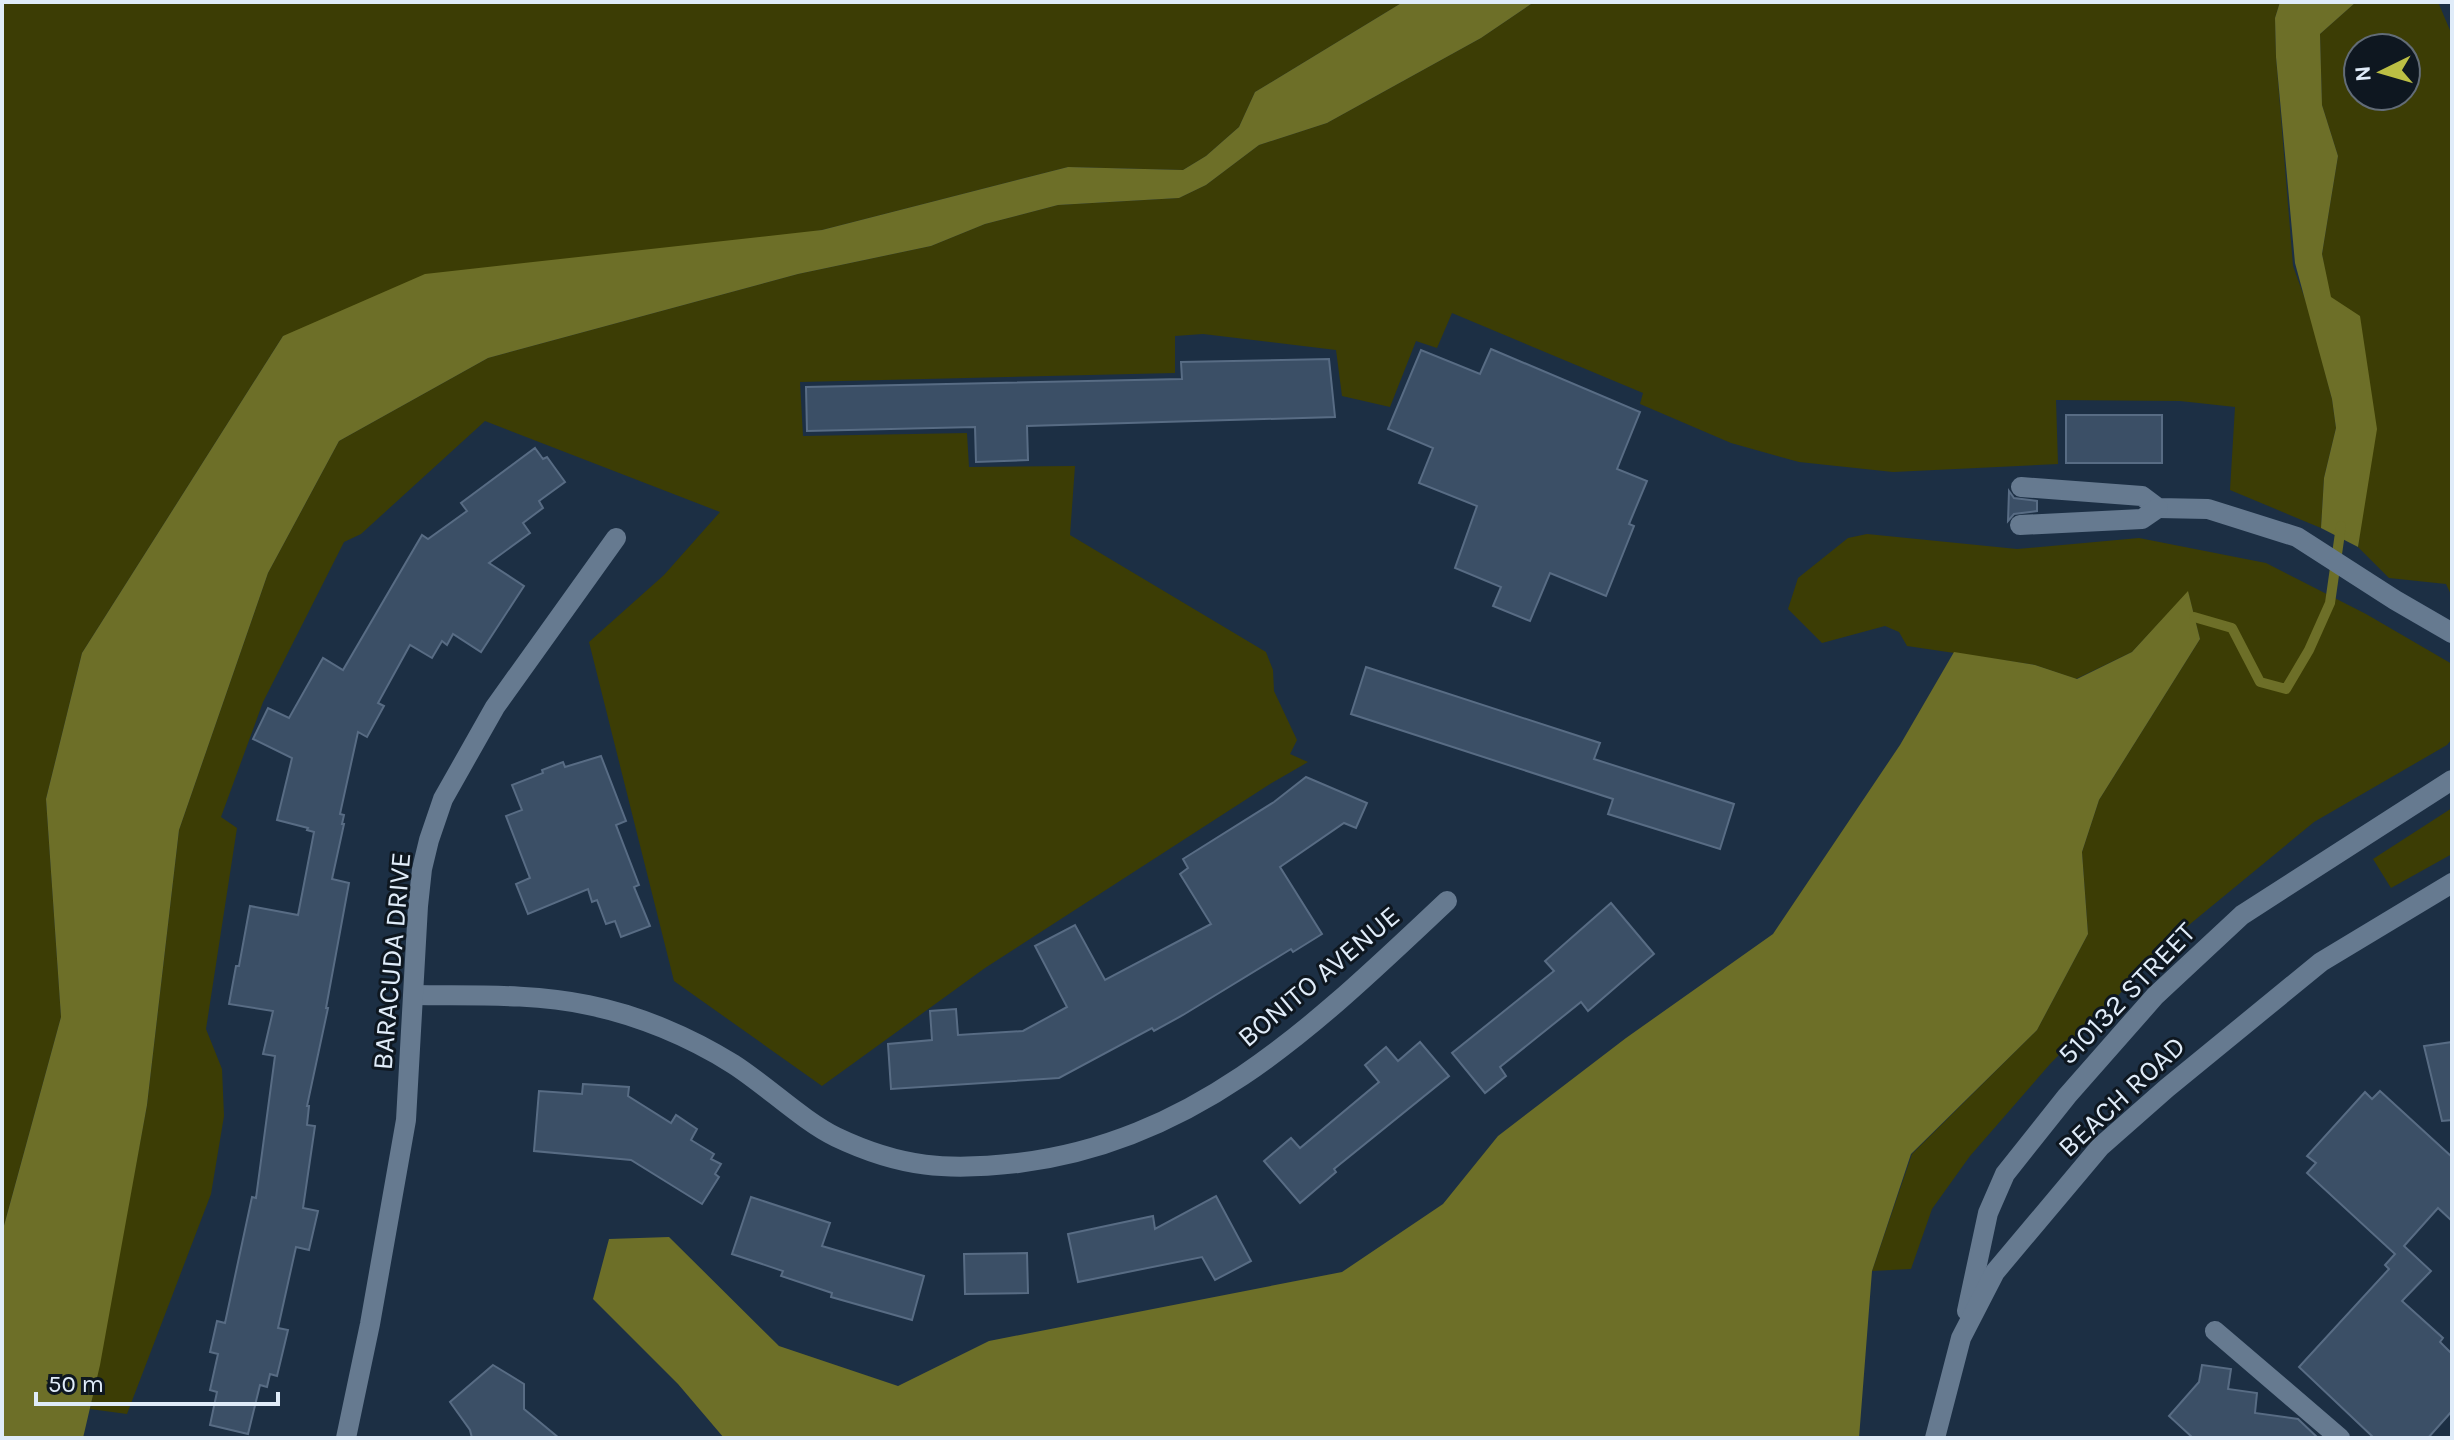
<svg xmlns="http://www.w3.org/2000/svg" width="2454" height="1440" viewBox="0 0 2454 1440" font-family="Karla,sans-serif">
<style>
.green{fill:#3c3d05;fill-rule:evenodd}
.water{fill:#6d6f28}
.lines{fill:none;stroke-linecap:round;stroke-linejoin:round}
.stream{stroke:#6d6f28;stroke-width:10}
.building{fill:#3b4f66;stroke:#586c84;stroke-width:2}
.minor{stroke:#667a90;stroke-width:20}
.labels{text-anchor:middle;stroke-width:6;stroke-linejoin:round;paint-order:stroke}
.street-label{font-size:28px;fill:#e0ecf9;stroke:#0e1720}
</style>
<rect width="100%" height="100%" fill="#1c2f44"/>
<g class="green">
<polygon points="2,2 1403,2 1255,92 1239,127 1206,156 1183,170 1068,167 822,230 283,336 82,653 46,799 61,1017 2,1233"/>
<polygon points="1534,2 2280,2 2275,18 2276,57 2293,266 2309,310 2332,399 2336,428 2324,478 2321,528 2230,490 2235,407 2180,401 2056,400 2058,464 1893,472 1799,462 1731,443 1640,404 1643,393 1452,313 1437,348 1416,341 1390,407 1342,396 1336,350 1203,334 1175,336 1175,373 800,382 803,436 967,433 969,467 1075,466 1070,535 1266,652 1273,670 1274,691 1297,740 1290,754 1308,762 1270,784 985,968 822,1086 674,981 589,642 664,575 720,512 485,421 361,534 344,542 263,702 221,817 237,828 206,1029 222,1069 224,1116 211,1194 127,1414 90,1409 147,1105 179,830 268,573 339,441 488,358 798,274 931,246 985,224 1058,205 1179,198 1206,185 1259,145 1327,123 1481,38"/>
<path d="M 2356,2 L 2438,2 L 2452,35 L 2452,597 L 2446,584 L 2389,578 L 2358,547 L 2364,496 L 2322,254 L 2338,156 L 2322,105 L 2320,34 ZM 2358,48 L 2406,48 L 2406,96 L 2358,96 Z"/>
<polygon points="1867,534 2017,549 2139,538 2266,563 2366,614 2452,664 2452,739 2447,745 2314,822 2184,929 2050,1064 1970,1156 1932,1209 1911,1269 1872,1271 1912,1154 2037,1030 2088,934 2082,852 2099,800 2200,639 2188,592 2132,652 2076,679 2035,665 1907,646 1899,632 1885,626 1822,643 1788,609 1798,578 1848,538"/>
<polygon points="2452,808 2452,854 2391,888 2373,859"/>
</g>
<g class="water">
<polygon points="1403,2 1534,2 1481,38 1327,123 1259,145 1206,185 1179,198 1058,205 985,224 931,246 798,274 488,358 339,441 268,573 179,830 147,1105 100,1365 83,1438 2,1438 2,1233 61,1017 46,799 82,653 283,336 425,274 822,230 1068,167 1183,170 1206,156 1239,127 1255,92"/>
<polygon points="2280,2 2356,2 2320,34 2322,105 2338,156 2322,254 2331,297 2360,316 2377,429 2358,547 2321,528 2324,478 2336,428 2332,399 2295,263 2276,57 2275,18"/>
<polygon points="2188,591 2200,639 2099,800 2082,852 2088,934 2037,1030 1911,1154 1872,1271 1859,1438 724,1438 678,1384 593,1299 609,1239 669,1237 779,1346 898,1386 989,1341 1342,1272 1443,1204 1498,1136 1626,1038 1773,934 1900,745 1954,652 2035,665 2077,679 2132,652"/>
</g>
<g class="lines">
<polyline class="stream" points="2194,617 2232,628 2260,682 2286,689 2309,650 2330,603 2341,526"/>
</g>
<g class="building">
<polygon points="1491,349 1640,412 1617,469 1647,481 1629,524 1634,526 1606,596 1550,573 1530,621 1493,606 1501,587 1455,568 1477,506 1419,483 1433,448 1388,429 1421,350 1480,374"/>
<polygon points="1329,359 1335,417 1027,426 1028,460 976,462 975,427 807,431 806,387 1182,379 1181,362"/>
<rect x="2066" y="415" width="96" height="48"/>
<polygon points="535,448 543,459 547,457 565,482 539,501 543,508 523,523 530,533 489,563 524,586 481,652 453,634 447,645 442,641 432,658 410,645 378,703 384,706 367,737 358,732 340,814 344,815 342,824 344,824 332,879 349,883 326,1008 328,1008 307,1106 309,1106 307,1125 315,1126 303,1208 318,1211 309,1250 296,1247 278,1328 288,1330 277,1376 270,1374 267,1387 260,1385 248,1434 210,1425 217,1392 210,1390 218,1354 210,1352 217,1321 225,1323 252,1197 256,1198 275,1056 263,1054 273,1011 229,1004 236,966 239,966 250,906 298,915 314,832 307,830 308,828 277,820 292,758 253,739 268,708 289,718 323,658 343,670 422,535 428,539 467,511 461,503"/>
<polygon points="2009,491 2014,498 2037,501 2037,511 2014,514 2008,521"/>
<polygon points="1366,667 1600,743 1594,759 1734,804 1720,849 1608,814 1613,799 1351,714"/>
<polygon points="601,756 626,821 616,825 639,885 634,887 650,926 621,937 615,921 606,924 597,900 592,902 588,889 528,914 516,884 530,878 506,816 522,810 512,785 543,773 542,770 563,762 565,767"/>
<polygon points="1306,777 1367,803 1356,828 1344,823 1280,867 1322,934 1293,952 1291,949 1183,1015 1154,1031 1152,1028 1059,1078 891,1089 888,1044 932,1040 930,1011 956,1009 958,1035 1023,1031 1067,1007 1035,946 1075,925 1105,980 1211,924 1180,874 1188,868 1183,859 1274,802"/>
<polygon points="1611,903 1654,954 1588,1011 1581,1002 1500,1067 1506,1076 1485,1093 1452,1053 1554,971 1545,961"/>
<polygon points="1420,1042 1449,1076 1334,1169 1336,1172 1300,1203 1264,1161 1291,1138 1300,1148 1379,1082 1365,1065 1386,1047 1398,1061"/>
<polygon points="2452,1042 2452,1120 2442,1121 2424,1046"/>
<polygon points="583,1084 629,1087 628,1096 671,1123 676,1115 697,1129 691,1140 714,1154 711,1159 721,1164 715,1174 719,1177 702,1204 631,1160 534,1151 539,1091 582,1094"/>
<polygon points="2380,1091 2452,1157 2452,1221 2438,1208 2404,1246 2431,1271 2402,1301 2443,1338 2440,1342 2452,1354 2452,1411 2428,1438 2374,1438 2299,1367 2389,1269 2385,1265 2395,1254 2307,1173 2316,1163 2307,1156 2365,1092 2372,1099"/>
<polygon points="1216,1196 1251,1261 1215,1280 1202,1257 1078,1282 1068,1234 1153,1216 1155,1229"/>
<polygon points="751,1197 830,1223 822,1246 924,1276 912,1320 831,1297 832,1293 781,1276 783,1271 732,1254"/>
<polygon points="1027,1253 1028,1293 965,1294 964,1254"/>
<polygon points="493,1365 524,1384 524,1409 559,1438 472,1438 470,1430 450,1402"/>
<polygon points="2202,1365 2231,1369 2228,1389 2257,1393 2255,1413 2298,1419 2318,1438 2193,1438 2169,1416 2199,1382"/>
</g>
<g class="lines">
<g class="minor">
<polyline points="2021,487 2142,496 2158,508 2208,509 2297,537 2395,600 2452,633"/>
<polyline points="2020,525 2142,519 2158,508"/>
<path d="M 414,995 C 471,996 532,993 588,1005 C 638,1015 690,1037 733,1064 C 766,1085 803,1121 836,1137 C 901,1168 948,1171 1018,1163 C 1200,1141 1320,1020 1447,901"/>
<polyline points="1967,1311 1988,1213 2005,1174 2067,1096 2155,996 2242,915 2452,780"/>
<polyline points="2215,1331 2340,1438"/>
<polyline points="346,1438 370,1324 406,1120 418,906 422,869 429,840 443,799 495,707 616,538"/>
<polyline points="1935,1438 1961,1338 1995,1272 2100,1147 2167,1088 2321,962 2452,883"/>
</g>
</g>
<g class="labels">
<g class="street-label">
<text transform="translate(391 961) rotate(-85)" y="10">BARACUDA DRIVE</text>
<text transform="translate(1318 976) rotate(-40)" y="10">BONITO AVENUE</text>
<text transform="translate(2126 993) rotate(-46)" y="10">510132 STREET</text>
<text transform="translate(2121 1096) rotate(-43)" y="10">BEACH ROAD</text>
</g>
</g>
<rect width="2454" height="1440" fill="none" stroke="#e0ecf9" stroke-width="8"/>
<g transform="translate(2382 72) rotate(265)"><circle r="38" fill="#0e1720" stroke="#626c77" stroke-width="2"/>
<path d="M0-6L14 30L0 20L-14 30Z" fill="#bcbf44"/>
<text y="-12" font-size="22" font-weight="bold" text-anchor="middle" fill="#e0ecf9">N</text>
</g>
<path d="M36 1392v12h242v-12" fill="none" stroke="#e0ecf9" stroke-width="4"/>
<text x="48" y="1392" font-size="24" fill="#e0ecf9" stroke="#0e1720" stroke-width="6" paint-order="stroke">50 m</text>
</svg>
